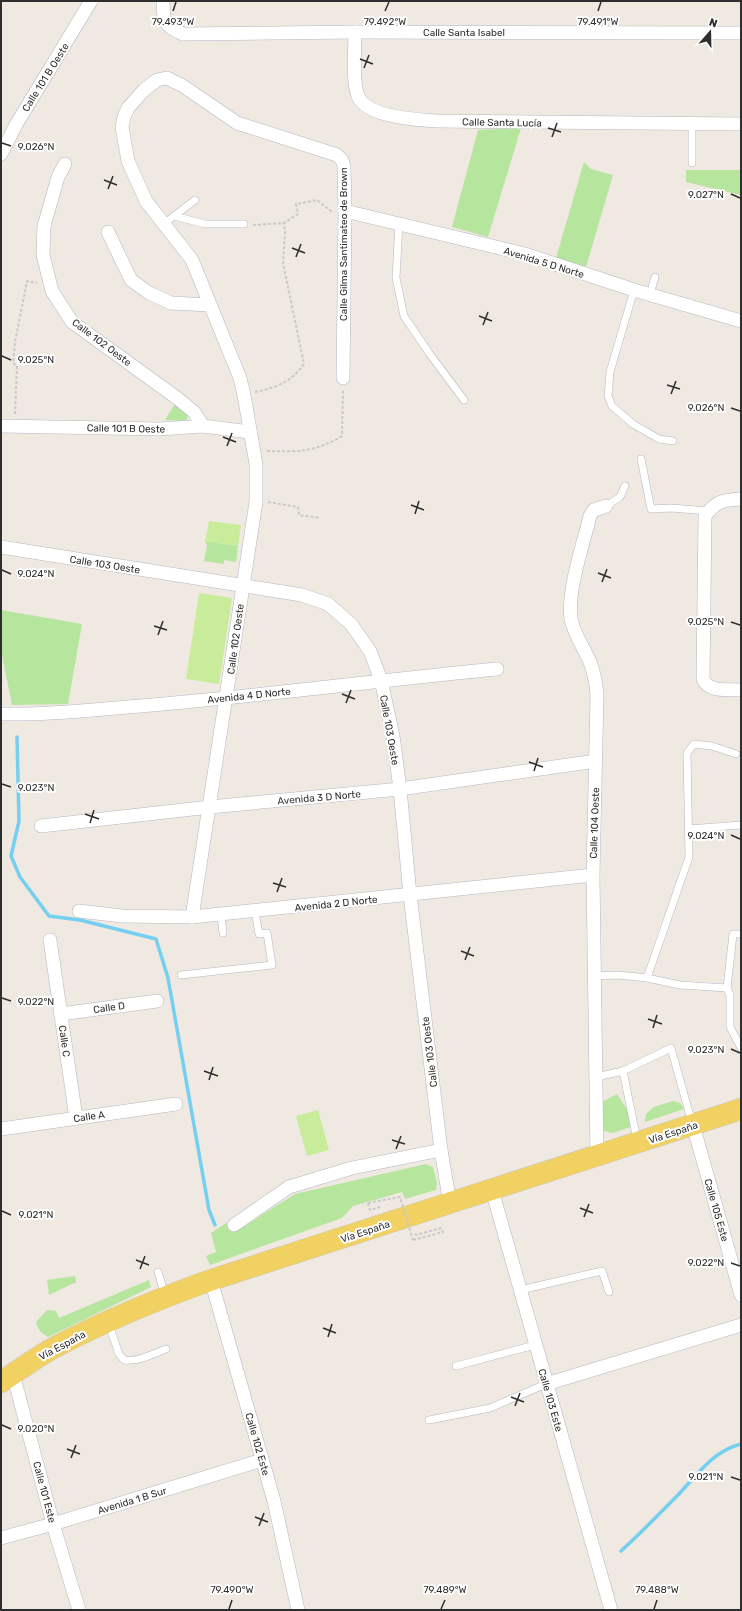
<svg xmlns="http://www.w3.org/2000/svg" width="742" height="1611" viewBox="0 0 742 1611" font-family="Rubik,sans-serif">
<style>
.green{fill:#b6e59e}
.pitch{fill:#c9ec9a}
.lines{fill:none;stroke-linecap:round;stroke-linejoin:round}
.stream{stroke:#75cff0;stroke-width:3.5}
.service-casing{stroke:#b4b7c1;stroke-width:8}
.minor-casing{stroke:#b4b7c1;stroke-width:14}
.primary-casing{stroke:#c9c9c9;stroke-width:22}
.path{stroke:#c9c9c9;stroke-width:2;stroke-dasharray:3 2;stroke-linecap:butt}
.service{stroke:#fff;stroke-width:7}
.minor{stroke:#fff;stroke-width:13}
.primary{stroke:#f2d163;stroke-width:21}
.path-bridge{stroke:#c9c9c9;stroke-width:2;stroke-dasharray:3 2;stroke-linecap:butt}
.ticks{fill:none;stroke:#2e2e2e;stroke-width:1.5}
.labels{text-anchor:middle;stroke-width:4;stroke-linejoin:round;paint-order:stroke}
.street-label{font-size:10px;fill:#2e2e2e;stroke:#fff}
.ticks-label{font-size:10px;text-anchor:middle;fill:#2e2e2e;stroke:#fff;stroke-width:4;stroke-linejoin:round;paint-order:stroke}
</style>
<rect width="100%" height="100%" fill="#efe9e1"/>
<g class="green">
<polygon points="521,128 488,237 452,227 478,130"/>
<polygon points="584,162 591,169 613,175 586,267 556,258"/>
<polygon points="686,170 741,170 741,195 686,182"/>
<polygon points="176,402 188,413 187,419 184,421 165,420"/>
<polygon points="205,541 238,546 236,562 224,560 224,564 204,561 207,545"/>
<polygon points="1,610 82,624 68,704 12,705 1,650"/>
<polygon points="617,1094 630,1114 630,1127 613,1133 604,1131 602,1102"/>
<polygon points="673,1101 680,1103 684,1109 645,1122 646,1114 654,1107"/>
<polygon points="426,1164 433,1167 437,1183 436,1190 405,1199 402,1192 353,1206 342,1218 210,1265 206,1256 216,1252 211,1233 226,1223 235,1232 295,1194"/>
<polygon points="75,1276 76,1282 49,1295 47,1280"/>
<polygon points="149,1280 151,1287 48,1337 42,1333 38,1328 36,1322 47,1310 56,1311 59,1318"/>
</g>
<g class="pitch">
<polygon points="209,521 241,525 238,546 205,541"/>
<polygon points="199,593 232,598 219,684 186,679"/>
<polygon points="318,1110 329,1150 307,1156 296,1116"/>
</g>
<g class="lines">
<g class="stream">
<polyline points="17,737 19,821 11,856 20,877 49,916 80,920 156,939 168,978 209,1210 215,1225"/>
<path d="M 621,1551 C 641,1533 659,1514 678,1495 C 697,1475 713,1451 741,1444"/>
</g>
<defs>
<g id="service">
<polyline points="692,163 692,124"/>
<polyline points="174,216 195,200"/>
<polyline points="165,223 174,216 205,224 244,224"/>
<polyline points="399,223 396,278 404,316 429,353 464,400"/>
<polyline points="634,290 610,372 608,396 612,406 633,424 659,439 673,441"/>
<polyline points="650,294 655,277"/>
<polyline points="641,459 651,509 671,508 708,511"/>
<polyline points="606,506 620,497 625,486"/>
<polyline points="688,829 741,825"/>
<polyline points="221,915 223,933"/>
<polyline points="181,975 272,965 267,933 259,934 255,911"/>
<polyline points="593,976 618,975 647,978 680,985 727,988 733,934 741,934"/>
<polyline points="647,978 689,857 687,753 694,744 712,746 736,754"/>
<polyline points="727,988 730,995 730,1027 741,1048"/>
<polyline points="596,1077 623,1071"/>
<polyline points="637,1140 623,1071 671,1048 692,1123"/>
<polyline points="158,1272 165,1295"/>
<polyline points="520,1290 602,1271 609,1292"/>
<path d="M 108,1322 L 119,1354 L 124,1360 C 138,1362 153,1354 166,1349"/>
<polyline points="456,1366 535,1345"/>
<polyline points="429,1420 490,1408 546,1384"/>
</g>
<g id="minor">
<path d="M 163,1 C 163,21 164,26 183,34 L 355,32 L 741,33"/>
<path d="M 355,32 C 355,49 352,81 358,96 C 366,117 418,120 437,121 L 741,124"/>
<polyline points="1,154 17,123 91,1"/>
<polyline points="65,164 58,177 44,226 43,255 52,291 72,322 177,398 194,412 203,426"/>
<polyline points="345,211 525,254 634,290 741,321"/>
<polyline points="108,232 131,280 149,293 171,303 210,305"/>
<polyline points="1,426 160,429 203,426 250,432"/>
<path d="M 741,499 C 723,500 716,501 705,516 L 703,679 C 709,693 728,689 741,690"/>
<polyline points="1,547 302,595 328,604 351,624 370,651 381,680 393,736 400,789 410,895 441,1150 450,1204"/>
<path d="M 1,714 C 51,715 101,709 152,705 C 267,695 382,680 497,669"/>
<polyline points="41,826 210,807 400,789 596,761"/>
<polyline points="79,911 122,916 192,917 593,875"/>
<polyline points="192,917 256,502 256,464 244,395 240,378 192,260 146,201 128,161 122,127 124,117 128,108 144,90 157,80 167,78 183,86 237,123 337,155 342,160 344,166 345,211 343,378"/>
<polyline points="50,940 76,1118"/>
<polyline points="61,1014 157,1001"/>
<polyline points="693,1125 741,1295"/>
<polyline points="1,1129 176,1104"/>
<path d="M 597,1156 L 593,875 L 597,695 C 596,683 594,672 590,662 C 584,648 574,634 571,619 C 567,591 583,545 590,516 L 594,510 L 606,506"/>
<polyline points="492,1190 611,1610"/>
<polyline points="234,1225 289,1187 352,1168 441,1150"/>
<polyline points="211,1280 274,1501 298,1610"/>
<polyline points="13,1374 53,1524 79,1610"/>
<polyline points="546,1384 741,1325"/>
<polyline points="1,1538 53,1524 262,1460"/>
</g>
<path id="primary" d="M 1,1382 C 19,1370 38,1356 57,1346 C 107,1320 158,1299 211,1280 L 741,1109"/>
</defs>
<use href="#service" class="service-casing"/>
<use href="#minor" class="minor-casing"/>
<use href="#primary" class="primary-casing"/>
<g class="path">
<polyline points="253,225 284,223 298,214 296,204 317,200 332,212"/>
<path d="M 255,392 C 277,387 290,383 304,364 L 283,263 L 285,232 L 284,223"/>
<polyline points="15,414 17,366 13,363 15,342 27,281 37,283"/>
<path d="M 267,451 C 298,452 315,452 342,436 L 343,389"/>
<polyline points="268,502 298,507 299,515 320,518"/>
<polyline points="368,1203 370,1210 380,1207"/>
<polyline points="413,1240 443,1232 441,1228 416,1235 415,1232"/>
</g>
<use href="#service" class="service"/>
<use href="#minor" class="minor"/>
<use href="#primary" class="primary"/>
<polyline class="path-bridge" points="368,1203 400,1197 413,1240"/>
</g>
<path class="ticks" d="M 173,11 L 176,2M 385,11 L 389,2M 598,11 L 601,2M 360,59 L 373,64M 364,68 L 369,55M 548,128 L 561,132M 552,137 L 557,123M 2,143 L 11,146M 104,180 L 117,185M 108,189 L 113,176M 731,194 L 740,198M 292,248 L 305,253M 296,257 L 301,244M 479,316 L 492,321M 483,325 L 488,312M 2,356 L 11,360M 667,385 L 680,389M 671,394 L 676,381M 731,408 L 740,411M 223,437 L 236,442M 227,446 L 232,433M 411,505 L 424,510M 415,514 L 419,501M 2,570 L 11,574M 598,573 L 611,578M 602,582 L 607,569M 731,622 L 740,625M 154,626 L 167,630M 158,635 L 163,621M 342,694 L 355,699M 346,703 L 351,690M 529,762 L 543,767M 534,771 L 538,758M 2,784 L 11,787M 85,814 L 99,819M 90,823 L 94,810M 731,835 L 740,839M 273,883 L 286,887M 277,892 L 282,878M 461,951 L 474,956M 465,960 L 470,947M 2,998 L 11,1001M 648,1019 L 662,1024M 653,1028 L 657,1015M 731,1049 L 740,1053M 204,1071 L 218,1076M 209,1080 L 213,1067M 392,1140 L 405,1144M 396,1149 L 401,1136M 580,1208 L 593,1213M 2,1211 L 11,1215M 584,1217 L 589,1204M 136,1260 L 149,1265M 731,1263 L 740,1266M 140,1269 L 145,1256M 323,1328 L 336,1333M 328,1337 L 332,1324M 511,1397 L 524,1402M 515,1406 L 520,1393M 2,1425 L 11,1429M 67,1449 L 80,1454M 71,1458 L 76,1445M 731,1477 L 740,1480M 255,1517 L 268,1522M 259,1526 L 264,1513M 229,1609 L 232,1600M 441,1609 L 445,1600M 654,1609 L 657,1600"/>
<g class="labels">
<g class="street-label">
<text x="464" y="36">Calle Santa Isabel</text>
<text transform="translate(45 77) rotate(-58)" y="4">Calle 101 B Oeste</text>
<text transform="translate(502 122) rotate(1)" y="4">Calle Santa Lucía</text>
<text transform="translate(343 244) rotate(-90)" y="4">Calle Gilma Santimateo de Brown</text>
<text transform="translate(544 262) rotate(17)" y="4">Avenida 5 D Norte</text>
<text transform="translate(102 342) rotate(37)" y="4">Calle 102 Oeste</text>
<text transform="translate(126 428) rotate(1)" y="4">Calle 101 B Oeste</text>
<text transform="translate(105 564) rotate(9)" y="4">Calle 103 Oeste</text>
<text transform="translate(235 639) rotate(-82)" y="4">Calle 102 Oeste</text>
<text transform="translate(249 695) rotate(-6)" y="4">Avenida 4 D Norte</text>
<text transform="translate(390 730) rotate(80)" y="4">Calle 103 Oeste</text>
<text transform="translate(319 797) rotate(-5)" y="4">Avenida 3 D Norte</text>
<text transform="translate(594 823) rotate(-88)" y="4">Calle 104 Oeste</text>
<text transform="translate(336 903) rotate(-6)" y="4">Avenida 2 D Norte</text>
<text transform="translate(109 1007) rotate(-8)" y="4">Calle D</text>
<text transform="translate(65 1041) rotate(82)" y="4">Calle C</text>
<text transform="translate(429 1052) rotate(-97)" y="4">Calle 103 Oeste</text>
<text transform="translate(89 1116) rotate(-8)" y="4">Calle A</text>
<text transform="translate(673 1132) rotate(-18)" y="4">Vía España</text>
<text transform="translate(717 1210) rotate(74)" y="4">Calle 105 Este</text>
<text transform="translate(365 1231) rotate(-18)" y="4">Vía España</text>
<text transform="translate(62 1345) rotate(-28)" y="4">Vía España</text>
<text transform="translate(551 1400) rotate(74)" y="4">Calle 103 Este</text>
<text transform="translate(258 1444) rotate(74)" y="4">Calle 102 Este</text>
<text transform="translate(45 1492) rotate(75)" y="4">Calle 101 Este</text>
<text transform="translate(132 1500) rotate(-17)" y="4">Avenida 1 B Sur</text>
</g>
</g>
<g class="ticks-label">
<text x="385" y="25">79.492°W</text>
<text x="598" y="25">79.491°W</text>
<text x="173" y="25">79.493°W</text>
<text x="36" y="150">9.026°N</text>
<text x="706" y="198">9.027°N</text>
<text x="36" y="363">9.025°N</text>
<text x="706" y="411">9.026°N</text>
<text x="36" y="577">9.024°N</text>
<text x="706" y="625">9.025°N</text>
<text x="36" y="791">9.023°N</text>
<text x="706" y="839">9.024°N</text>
<text x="36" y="1005">9.022°N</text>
<text x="706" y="1053">9.023°N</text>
<text x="36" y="1218">9.021°N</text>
<text x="706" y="1266">9.022°N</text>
<text x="36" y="1432">9.020°N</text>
<text x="706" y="1480">9.021°N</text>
<text x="232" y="1593">79.490°W</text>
<text x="445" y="1593">79.489°W</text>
<text x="657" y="1593">79.488°W</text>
</g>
<rect width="742" height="1611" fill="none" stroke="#2e2e2e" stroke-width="4"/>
<g transform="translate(710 32) rotate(20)" stroke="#ffffff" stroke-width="3" paint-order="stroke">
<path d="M0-3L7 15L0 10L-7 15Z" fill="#2e2e2e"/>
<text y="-6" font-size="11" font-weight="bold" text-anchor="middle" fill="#2e2e2e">N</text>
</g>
</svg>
